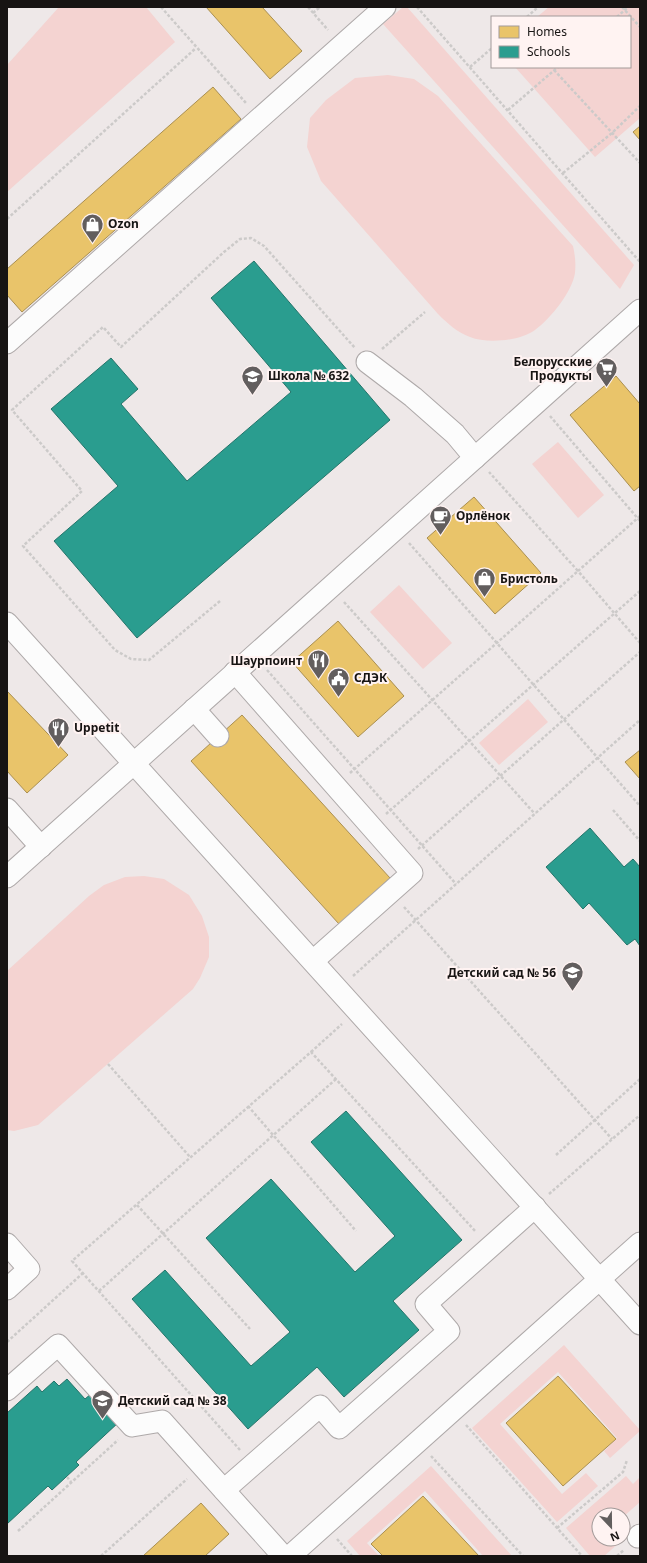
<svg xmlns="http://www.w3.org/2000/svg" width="647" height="1563" viewBox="0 0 647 1563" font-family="'Noto Sans',sans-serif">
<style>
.green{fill:#f4d3d1}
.homes{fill:#e9c46a;stroke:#aa8f50}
.schools{fill:#2a9d8f;stroke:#24746a}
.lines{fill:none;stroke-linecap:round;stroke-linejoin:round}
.minor-casing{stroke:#aea9a9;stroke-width:23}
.path{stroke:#cccac9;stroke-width:2.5;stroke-dasharray:3 2;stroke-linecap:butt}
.minor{stroke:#fcfcfc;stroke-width:21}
.labels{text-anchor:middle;stroke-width:4;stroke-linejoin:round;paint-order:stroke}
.poi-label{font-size:12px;font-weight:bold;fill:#171413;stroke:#fff3f2;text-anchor:start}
</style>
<rect width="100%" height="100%" fill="#eee8e8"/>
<g class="green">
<polygon points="59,7 146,7 175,42 7,192 7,65"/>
<polygon points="403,7 407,7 634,265 620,289 383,24"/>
<polygon points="549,7 640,7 640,118 595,157 515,67 630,67 630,17 537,17"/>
<path d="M 388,75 L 414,79 L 438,96 L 573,246 C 575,255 576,263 575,273 C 572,292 551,318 535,330 C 520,341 487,344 470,337 C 457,332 448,324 438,314 L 321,181 L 307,147 L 310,118 L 326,100 L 355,78 Z"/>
<polygon points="558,442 604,495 578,518 532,464"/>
<polygon points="399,585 452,643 423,669 370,612"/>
<polygon points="528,699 548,722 499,765 479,743"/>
<polygon points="144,876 164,879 189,895 202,916 209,937 209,957 200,978 193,989 38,1125 14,1131 7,1130 7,971 89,896 104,885 125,877"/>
<polygon points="564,1345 640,1430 640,1431 610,1458 604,1451 617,1438 558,1372 500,1424 562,1494 586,1473 598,1486 557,1522 472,1428"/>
<polygon points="431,1466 512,1556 483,1556 425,1491 367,1543 379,1556 360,1556 347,1541"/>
<polygon points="626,1476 633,1484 640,1477 640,1502 623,1517 623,1515 599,1515 599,1539 623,1539 623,1520 633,1531 604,1556 590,1556 566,1528"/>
</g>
<g class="homes">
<polygon points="206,7 262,7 302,51 270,79"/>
<polygon points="213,87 241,119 22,312 7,295 7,269"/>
<polygon points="640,126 640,140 633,132"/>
<polygon points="616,376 640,404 640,486 634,491 570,415"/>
<polygon points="474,497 541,573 495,614 427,538"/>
<polygon points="338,621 404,696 358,737 292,662"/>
<polygon points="7,691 68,755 27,793 7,771"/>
<polygon points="242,715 390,878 339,924 191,761"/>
<polygon points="640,750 640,779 625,762"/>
<polygon points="558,1376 616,1439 563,1486 506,1423"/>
<polygon points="423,1496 479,1556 383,1556 371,1544"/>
<polygon points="201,1503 229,1534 205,1556 143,1556"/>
</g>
<g class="schools">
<polygon points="254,261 390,420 137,638 54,541 118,486 51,409 111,358 138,389 121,404 187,481 291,392 211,298"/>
<polygon points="590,828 624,867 633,859 640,867 640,946 635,939 627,945 589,903 583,909 546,867"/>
<polygon points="346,1111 462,1240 393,1301 419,1330 344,1397 317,1367 248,1429 132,1299 165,1270 251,1366 290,1332 206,1238 271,1179 355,1272 395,1236 311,1142"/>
<polygon points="67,1379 85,1399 92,1393 119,1422 76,1462 79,1465 52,1490 48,1486 7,1524 7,1413 37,1386 42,1392 54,1381 59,1386"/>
</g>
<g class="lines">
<defs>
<g id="minor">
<polyline points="7,343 385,7"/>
<polyline points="367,362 413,397 455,434 475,458"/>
<polyline points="7,623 640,1324"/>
<polyline points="235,672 412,873 313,961"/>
<polyline points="194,709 218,736"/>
<polyline points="7,809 41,847"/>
<polyline points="7,877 640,310"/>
<polyline points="7,1244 29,1269 7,1289"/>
<polyline points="7,1390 58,1345 132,1426 162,1421 283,1556"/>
<polyline points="224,1490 320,1406 339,1428 449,1331 426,1304 535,1207"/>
<polyline points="638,1537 640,1535"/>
<polyline points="290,1556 640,1243"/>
</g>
</defs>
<use href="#minor" class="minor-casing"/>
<g class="path">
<polyline points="161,7 246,103"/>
<polyline points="308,7 328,30"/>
<polyline points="417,7 640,262"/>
<polyline points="622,7 640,27"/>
<polyline points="313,13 320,7"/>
<polyline points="527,17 538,7"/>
<polyline points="617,17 628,7"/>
<polyline points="470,67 492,48"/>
<polyline points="554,70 640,163"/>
<polyline points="508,110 558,67"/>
<polyline points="563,173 612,133 640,106"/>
<polyline points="7,219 196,48"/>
<polyline points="382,349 425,312"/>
<polyline points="550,416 640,521"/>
<polyline points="640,516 578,571 640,643"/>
<polyline points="409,543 640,806"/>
<polyline points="220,601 149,660 131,659 115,650 23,546 82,491 12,410 103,327 121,347 224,252 240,239 251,238 264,246 355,348"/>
<polyline points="344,602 535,814"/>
<polyline points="267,670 456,884"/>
<polyline points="350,773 578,571 489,472"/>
<polyline points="613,810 640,841"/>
<polyline points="386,814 640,591"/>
<polyline points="418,849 640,652"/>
<polyline points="404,907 612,1139"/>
<polyline points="353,976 640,720"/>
<polyline points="311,1052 342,1024"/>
<polyline points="108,1064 190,1157"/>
<polyline points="248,1106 356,1231"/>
<polyline points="556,1155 640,1079"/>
<polyline points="549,1194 640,1115"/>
<polyline points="137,1205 250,1329"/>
<polyline points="99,1291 336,1079"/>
<polyline points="7,1342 83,1273"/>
<polyline points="466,1425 582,1556"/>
<polyline points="240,1450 72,1261 311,1052 476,1232"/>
<polyline points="431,1456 523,1556"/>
<polyline points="67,1477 71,1482"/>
<polyline points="557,1528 623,1472 627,1460"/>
<polyline points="18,1531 118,1440"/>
<polyline points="337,1539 352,1556"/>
<polyline points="101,1556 187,1479"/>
<polyline points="617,1556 624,1550"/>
</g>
<use href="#minor" class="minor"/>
</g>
<defs>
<symbol id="shop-pin" viewBox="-11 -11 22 30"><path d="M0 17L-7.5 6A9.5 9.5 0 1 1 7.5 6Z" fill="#625e5e" stroke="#fff3f2"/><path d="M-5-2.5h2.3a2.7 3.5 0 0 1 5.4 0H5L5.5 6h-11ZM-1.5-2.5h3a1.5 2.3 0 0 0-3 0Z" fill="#fff"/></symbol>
<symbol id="supermarket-pin" viewBox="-11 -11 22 30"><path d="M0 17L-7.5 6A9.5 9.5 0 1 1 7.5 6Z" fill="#625e5e" stroke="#fff3f2"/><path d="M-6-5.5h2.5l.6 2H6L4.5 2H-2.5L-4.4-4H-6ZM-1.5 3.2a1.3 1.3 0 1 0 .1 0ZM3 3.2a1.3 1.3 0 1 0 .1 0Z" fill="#fff"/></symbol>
<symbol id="school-pin" viewBox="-11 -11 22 30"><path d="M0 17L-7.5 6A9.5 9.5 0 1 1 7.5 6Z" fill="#625e5e" stroke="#fff3f2"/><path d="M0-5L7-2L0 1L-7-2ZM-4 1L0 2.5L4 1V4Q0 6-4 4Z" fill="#fff"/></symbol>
<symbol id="cafe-pin" viewBox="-11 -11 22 30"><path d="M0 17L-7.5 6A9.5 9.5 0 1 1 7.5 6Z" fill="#625e5e" stroke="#fff3f2"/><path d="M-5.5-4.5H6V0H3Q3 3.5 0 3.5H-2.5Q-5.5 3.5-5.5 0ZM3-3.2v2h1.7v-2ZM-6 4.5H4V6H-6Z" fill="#fff"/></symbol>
<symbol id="restaurant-pin" viewBox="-11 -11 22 30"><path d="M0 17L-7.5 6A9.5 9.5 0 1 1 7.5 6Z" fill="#625e5e" stroke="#fff3f2"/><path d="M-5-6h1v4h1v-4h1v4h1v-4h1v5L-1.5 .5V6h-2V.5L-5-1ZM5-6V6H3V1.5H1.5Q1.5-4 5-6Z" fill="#fff"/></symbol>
<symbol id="civic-pin" viewBox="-11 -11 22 30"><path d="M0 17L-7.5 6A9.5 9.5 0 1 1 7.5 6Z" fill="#625e5e" stroke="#fff3f2"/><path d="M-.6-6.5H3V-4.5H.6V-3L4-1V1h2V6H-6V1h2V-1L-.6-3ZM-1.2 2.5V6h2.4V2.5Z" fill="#fff"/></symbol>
</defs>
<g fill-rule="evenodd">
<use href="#shop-pin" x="80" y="212" width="25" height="34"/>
<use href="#supermarket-pin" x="594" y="356" width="25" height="34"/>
<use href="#school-pin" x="240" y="364" width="25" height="34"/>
<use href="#cafe-pin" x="428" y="504" width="25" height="34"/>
<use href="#shop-pin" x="472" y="566" width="25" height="34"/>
<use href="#restaurant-pin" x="306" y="648" width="25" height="34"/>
<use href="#civic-pin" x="326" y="666" width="25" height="34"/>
<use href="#restaurant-pin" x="46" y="716" width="25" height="34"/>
<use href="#school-pin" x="560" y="960" width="25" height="34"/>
<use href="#school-pin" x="90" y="1388" width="25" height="34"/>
</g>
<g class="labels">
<g class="poi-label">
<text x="108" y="228">Ozon</text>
<text x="592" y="366" text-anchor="end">Белорусские<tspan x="592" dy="14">Продукты</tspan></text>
<text x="268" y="380">Школа № 632</text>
<text x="456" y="520">Орлёнок</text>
<text x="500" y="583">Бристоль</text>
<text x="302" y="665" text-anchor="end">Шаурпоинт</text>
<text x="354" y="682">СДЭК</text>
<text x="74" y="732">Uppetit</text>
<text x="556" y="977" text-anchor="end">Детский сад № 56</text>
<text x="118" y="1405">Детский сад № 38</text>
</g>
</g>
<rect width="647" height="1563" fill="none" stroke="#171413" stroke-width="16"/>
<rect x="491" y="16" width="140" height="52" fill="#fff3f2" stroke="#a29a99"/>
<rect x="499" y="26" width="20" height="12" fill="#e9c46a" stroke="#a29a99"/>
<text x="527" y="36" font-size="12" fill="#171413">Homes</text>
<rect x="499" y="46" width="20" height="12" fill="#2a9d8f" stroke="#a29a99"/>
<text x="527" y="56" font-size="12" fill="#171413">Schools</text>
<g transform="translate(611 1527) rotate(158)"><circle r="19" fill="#fff3f2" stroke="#a29a99"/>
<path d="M0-3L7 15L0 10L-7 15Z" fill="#625e5e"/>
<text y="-6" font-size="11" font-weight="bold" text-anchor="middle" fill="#171413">N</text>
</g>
</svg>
